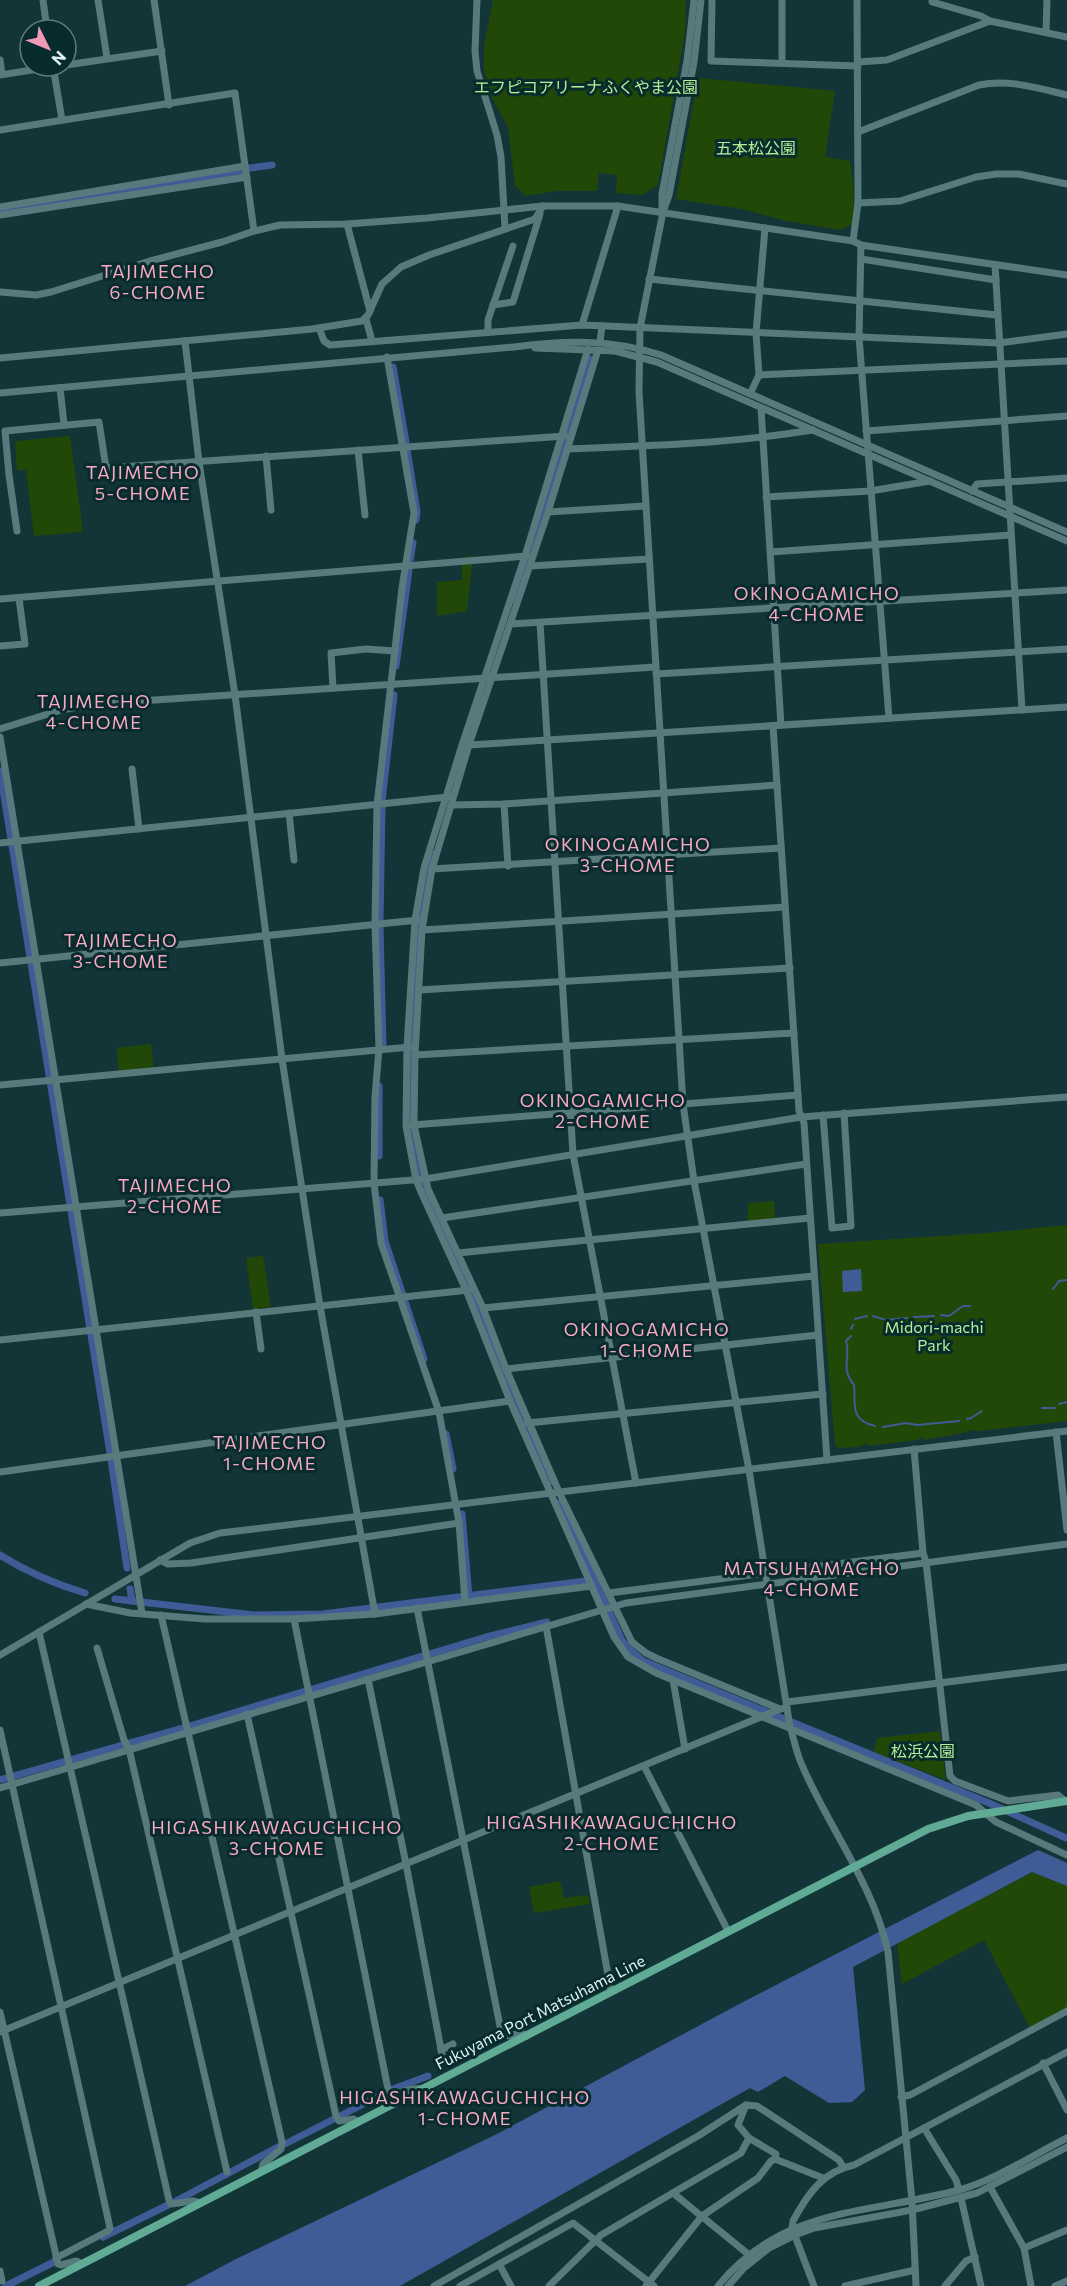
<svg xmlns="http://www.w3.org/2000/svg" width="1067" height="2286" viewBox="0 0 1067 2286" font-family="Commissioner,'Noto Sans JP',sans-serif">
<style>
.green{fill:#224808}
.water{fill:#405c97}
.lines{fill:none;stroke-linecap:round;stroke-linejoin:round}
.stream{stroke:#405c97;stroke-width:2}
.canal{stroke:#405c97;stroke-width:7}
.minor{stroke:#587a7c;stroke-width:7}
.major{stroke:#60ab96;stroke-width:8}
.labels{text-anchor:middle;stroke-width:6;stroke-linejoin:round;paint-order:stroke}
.park-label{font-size:16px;fill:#b4ef97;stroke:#082b2d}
.street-label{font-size:16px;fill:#e1f3f4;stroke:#082b2d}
.neighbourhood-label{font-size:18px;letter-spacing:1.5px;fill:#faa9c2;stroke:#082b2d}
</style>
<rect width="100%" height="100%" fill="#143537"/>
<g class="green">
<polygon points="493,0 686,0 685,33 658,185 642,195 616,193 617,175 599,173 597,191 556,191 526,196 515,186 508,127 492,98 484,71 484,46"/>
<polygon points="698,78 835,91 825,157 850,161 853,181 854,223 840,230 782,220 742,209 676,199"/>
<polygon points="70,436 83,532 34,536 26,470 17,470 15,441"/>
<polygon points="473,556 467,611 437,616 437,582 462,580 462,557"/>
<polygon points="151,1044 154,1073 119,1076 117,1048"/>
<polygon points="774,1201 775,1220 748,1221 748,1203"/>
<polygon points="1067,1225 1067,1421 979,1431 968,1430 967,1432 925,1440 922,1437 918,1440 868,1446 867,1443 859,1447 839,1448 835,1445 818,1244 987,1233"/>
<polygon points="263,1256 271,1307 253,1309 246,1258"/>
<polygon points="940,1731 946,1780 874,1752 877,1738"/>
<polygon points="1033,1872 1067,1886 1067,2008 1030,2028 984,1940 902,1984 897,1943"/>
<polygon points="560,1881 564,1898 588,1895 590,1904 534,1913 529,1887"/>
</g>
<g class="water">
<polygon points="861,1269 862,1291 843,1292 842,1271"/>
<polygon points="1038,1850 1067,1863 1067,1886 1032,1872 853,1967 865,2090 852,2102 829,2103 785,2076 758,2092 750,2088 400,2286 185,2286 236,2259 497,2134 743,2002"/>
</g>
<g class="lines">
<g class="stream">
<polyline points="1053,1289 1059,1281 1067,1280"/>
<polyline points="941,1315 949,1316 963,1306 970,1306"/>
<polyline points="873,1316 886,1320 907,1318"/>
<polyline points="914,1317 934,1316"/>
<polyline points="855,1319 867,1316"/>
<polyline points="851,1329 853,1325"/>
<path d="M 851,1336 L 846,1341 C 851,1359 840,1368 854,1385 C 856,1404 849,1420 875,1426"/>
<polyline points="1059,1404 1067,1402"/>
<polyline points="1042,1408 1055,1408"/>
<polyline points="967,1419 971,1418 982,1411"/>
<polyline points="883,1427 906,1423 917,1425 959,1421"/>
</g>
<g class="canal">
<polyline points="250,168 272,165"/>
<polyline points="0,211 242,172"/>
<polyline points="393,367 406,442"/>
<polyline points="407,450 417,511 416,520"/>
<polyline points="410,561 413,543"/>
<polyline points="514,599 591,359"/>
<polyline points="396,666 409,570"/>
<polyline points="474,720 482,696"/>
<polyline points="0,771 110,1453 127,1568"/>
<polyline points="455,780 462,756"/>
<polyline points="382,801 394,695"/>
<polyline points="432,854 420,917 416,960 410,1093 411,1137 421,1185 476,1304 549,1482"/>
<polyline points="380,921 382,806"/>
<polyline points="380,928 383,1046"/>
<polyline points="379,1156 379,1086"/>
<polyline points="380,1200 385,1241 424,1359"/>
<polyline points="446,1434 453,1469"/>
<polyline points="559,1503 622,1640 628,1648 643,1661 989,1803 1066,1838"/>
<polyline points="462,1514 469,1597"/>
<path d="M 0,1555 C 27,1572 55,1584 85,1593"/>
<polyline points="130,1589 132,1601"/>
<polyline points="115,1599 254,1615 323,1614 594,1580"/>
<polyline points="0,1780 193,1725 486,1637 547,1622"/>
<polyline points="285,2144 393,2089 428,2076"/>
<polyline points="174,2202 278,2147"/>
<polyline points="103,2237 168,2205"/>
<polyline points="6,2286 54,2262"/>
</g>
<g class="minor">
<polyline points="43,0 47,30"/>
<polyline points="98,0 107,58"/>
<polyline points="154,0 169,105"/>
<polyline points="477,0 475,51 477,71 497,135 501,157 505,228"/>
<path d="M 701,0 L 694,62 L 669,195 L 663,212 L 640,328 L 639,392 L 683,1104 L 694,1181 L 749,1470 L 790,1727 C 794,1739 796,1751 801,1763 C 828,1827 873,1883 888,1952 L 912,2201 L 916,2286"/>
<polyline points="712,0 711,61 858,66"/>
<polyline points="932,0 932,2 981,16 990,21"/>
<polyline points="1046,32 1047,0"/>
<polyline points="0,60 2,74"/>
<polyline points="858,62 887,60 990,21 1067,37"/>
<polyline points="782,63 782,0"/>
<polyline points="66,65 162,51"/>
<polyline points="53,66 62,120"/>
<polyline points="0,75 57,66"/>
<polyline points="0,130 235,93 254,231"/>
<path d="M 858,132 L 979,85 C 1009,79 1038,88 1067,95"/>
<polyline points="858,203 900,201 976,177 996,174 1019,174 1067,184"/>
<polyline points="0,207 245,166"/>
<polyline points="662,210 662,194 687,61 694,0"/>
<polyline points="0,215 247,177"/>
<polyline points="347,224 370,311"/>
<polyline points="853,241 858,203 857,0"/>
<polyline points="861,245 859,337 889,718"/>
<polyline points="861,259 996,280"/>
<polyline points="995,265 1022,710"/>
<polyline points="649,279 997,315"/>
<polyline points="0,292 36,295 51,292 150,261 222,242 254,231 280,225 347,224 427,218 543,206 618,206 853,241 861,245 1067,275"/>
<polyline points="493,305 513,302 540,214"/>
<polyline points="366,319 372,341"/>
<polyline points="582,325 618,206"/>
<polyline points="319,328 324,341 330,345 582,325 999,343 1067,334"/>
<polyline points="488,332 488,320 513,246"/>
<polyline points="185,341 199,462 235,695 282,1059 320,1306 375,1614"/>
<polyline points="600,342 602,326"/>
<polyline points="535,348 615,351 657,362 1067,541"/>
<polyline points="588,349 525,556 462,745 424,868 415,920 407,1047 406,1126 416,1180 421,1192 466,1290 510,1401 614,1637 628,1657 656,1673 976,1805 996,1822 1067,1855"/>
<polyline points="598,350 548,512 469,745 432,869 422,930 415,1055 414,1125 428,1189 483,1308 506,1369 559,1492 632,1642 646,1653 656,1658 780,1709 787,1708"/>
<polyline points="387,357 414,513 402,588 377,805 375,924 379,1049 375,1096 374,1183 381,1243 439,1412 459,1523 465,1601"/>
<polyline points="0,358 312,329 362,321 368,315 382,284 401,267 429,255 535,219 543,206"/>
<polyline points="759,375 1067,361"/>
<polyline points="60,388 64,424"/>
<path d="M 0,393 L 514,347 C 564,340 612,339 661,355 L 1067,532"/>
<polyline points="750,394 759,375 756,333 765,228"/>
<polyline points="761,408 781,725"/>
<polyline points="866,431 1067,416"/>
<path d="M 567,449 C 650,446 732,443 813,430"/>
<polyline points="358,450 365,515"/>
<polyline points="266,456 271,510"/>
<polyline points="972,491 977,484 1067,478"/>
<polyline points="766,497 870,491 930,481"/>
<polyline points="548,512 645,506"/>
<polyline points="17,531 9,475 5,431 99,422 106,468 565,436"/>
<polyline points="771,552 1011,535"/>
<polyline points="530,566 649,559"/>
<polyline points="0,599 527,556"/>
<polyline points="540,623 573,1154 636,1483"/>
<polyline points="510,624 1067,590"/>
<polyline points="0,646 25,644 19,598"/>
<polyline points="656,674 1067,649"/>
<polyline points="333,688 331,653 366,649 395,651"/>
<polyline points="773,726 798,1095 799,1111 804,1123 827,1460"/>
<polyline points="0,729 61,710 95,704 655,667"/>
<polyline points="0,737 142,1613"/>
<polyline points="469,745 1067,707"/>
<polyline points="132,769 139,829"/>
<polyline points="504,804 508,866"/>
<polyline points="451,805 504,804 777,785"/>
<polyline points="289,813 294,860"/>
<polyline points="0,843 448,797"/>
<polyline points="432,869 781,848"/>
<polyline points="422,930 785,907"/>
<polyline points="0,963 418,920"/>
<polyline points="419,990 790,968"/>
<polyline points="415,1055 794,1033"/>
<polyline points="0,1085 410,1047"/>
<polyline points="823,1115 832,1228 851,1226 844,1113"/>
<polyline points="412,1125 798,1095"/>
<polyline points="0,1213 425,1179 801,1117 1067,1097"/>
<polyline points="442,1218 806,1164"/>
<polyline points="458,1253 810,1218"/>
<polyline points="483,1308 814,1276"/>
<polyline points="256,1312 261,1349"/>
<polyline points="0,1340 469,1290"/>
<polyline points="506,1369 818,1335"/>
<polyline points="527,1423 823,1394"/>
<polyline points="1056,1432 1067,1530"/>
<polyline points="914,1449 923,1553 926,1562 950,1776 955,1781 1008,1801 1058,1795 1065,1801"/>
<polyline points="0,1472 510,1401"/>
<polyline points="160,1560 168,1564 191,1563 459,1523"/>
<polyline points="609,1593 923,1553"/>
<polyline points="86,1604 130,1613 205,1619 294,1619 375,1614 592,1586"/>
<polyline points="417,1608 501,2031 504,2035 510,2036 521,2033 527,2036"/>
<polyline points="161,1615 282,2142 281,2149 263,2164 261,2172"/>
<path d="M 294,1619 L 388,2089 L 391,2093 C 403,2094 410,2086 424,2089"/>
<polyline points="546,1626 611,1992"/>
<polyline points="39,1632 169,2200 171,2204 193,2201 201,2203"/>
<polyline points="97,1648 124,1740 129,1749 227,2172"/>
<polyline points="0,1655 190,1543 220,1533 1067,1431"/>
<polyline points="368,1679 406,1864 443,2060"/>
<polyline points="673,1680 685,1749"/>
<polyline points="787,1702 1067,1667"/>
<polyline points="247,1714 336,2116 339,2121 353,2119 359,2122"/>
<polyline points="0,1730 110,2228 108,2231 56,2258"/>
<polyline points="644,1766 728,1931"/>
<polyline points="0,1788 626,1603 1067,1544"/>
<polyline points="0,2012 58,2264 61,2265 76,2261 82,2264"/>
<polyline points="0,2032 780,1709"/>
<polyline points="441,2050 453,2044"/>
<polyline points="1043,2063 1067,2110"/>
<polyline points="901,2097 910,2095 1067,2011"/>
<polyline points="746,2105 738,2125 749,2138 776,2154 775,2159 823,2178"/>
<polyline points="924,2128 1067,2052"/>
<polyline points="990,2187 1024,2248 1031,2286"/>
<polyline points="673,2193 748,2254"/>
<polyline points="961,2198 981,2286"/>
<polyline points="1024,2248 1067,2230"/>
<polyline points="499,2264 511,2286"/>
<polyline points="0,2271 2,2281"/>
<polyline points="434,2286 698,2136 746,2105 757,2106 839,2160 843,2167"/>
<polyline points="460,2286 573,2223 654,2286"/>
<polyline points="549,2286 601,2235 741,2153 749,2138"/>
<polyline points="646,2286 702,2216 758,2178 771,2161 775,2159"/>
<path d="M 718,2286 C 783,2206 869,2214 959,2190 C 995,2180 1033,2155 1067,2138"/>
<polyline points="728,2286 744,2268 769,2248 795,2235 814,2228 912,2210 977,2193 1067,2147"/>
<path d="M 814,2286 L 792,2228 L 793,2221 C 807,2195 823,2171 854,2165 L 924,2128 L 956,2180 L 959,2190"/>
<polyline points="845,2286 915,2270"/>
<polyline points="945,2286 966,2261 975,2257"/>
<polyline points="1055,2286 1067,2281"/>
</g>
<polyline class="major" points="39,2286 928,1829 968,1816 1067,1801"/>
</g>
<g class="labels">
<g class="park-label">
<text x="586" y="93">エフピコアリーナふくやま公園</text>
<text x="756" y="154">五本松公園</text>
<text x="934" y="1333">Midori-machi<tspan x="934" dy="18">Park</tspan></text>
<text x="923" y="1757">松浜公園</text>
</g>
<g class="street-label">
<text transform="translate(540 2012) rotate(-27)" y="6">Fukuyama Port Matsuhama Line</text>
</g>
<g class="neighbourhood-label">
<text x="158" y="278">TAJIMECHO<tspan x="158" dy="21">6-CHOME</tspan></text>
<text x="143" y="479">TAJIMECHO<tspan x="143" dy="21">5-CHOME</tspan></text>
<text x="817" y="600">OKINOGAMICHO<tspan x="817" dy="21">4-CHOME</tspan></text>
<text x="94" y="708">TAJIMECHO<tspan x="94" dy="21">4-CHOME</tspan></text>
<text x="628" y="851">OKINOGAMICHO<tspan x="628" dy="21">3-CHOME</tspan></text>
<text x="121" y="947">TAJIMECHO<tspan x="121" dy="21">3-CHOME</tspan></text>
<text x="603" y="1107">OKINOGAMICHO<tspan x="603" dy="21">2-CHOME</tspan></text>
<text x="175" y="1192">TAJIMECHO<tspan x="175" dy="21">2-CHOME</tspan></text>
<text x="647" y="1336">OKINOGAMICHO<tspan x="647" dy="21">1-CHOME</tspan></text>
<text x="270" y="1449">TAJIMECHO<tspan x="270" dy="21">1-CHOME</tspan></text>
<text x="812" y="1575">MATSUHAMACHO<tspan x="812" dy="21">4-CHOME</tspan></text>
<text x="612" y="1829">HIGASHIKAWAGUCHICHO<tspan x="612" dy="21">2-CHOME</tspan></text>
<text x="277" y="1834">HIGASHIKAWAGUCHICHO<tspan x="277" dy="21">3-CHOME</tspan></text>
<text x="465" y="2104">HIGASHIKAWAGUCHICHO<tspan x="465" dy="21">1-CHOME</tspan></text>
</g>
</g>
<g transform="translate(48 48) rotate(133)"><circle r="28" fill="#082b2d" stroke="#5f7b7d" stroke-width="1.5"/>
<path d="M0-4.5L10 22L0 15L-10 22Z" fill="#f09ab5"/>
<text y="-9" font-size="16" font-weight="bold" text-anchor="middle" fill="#e1f3f4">N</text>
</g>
</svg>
